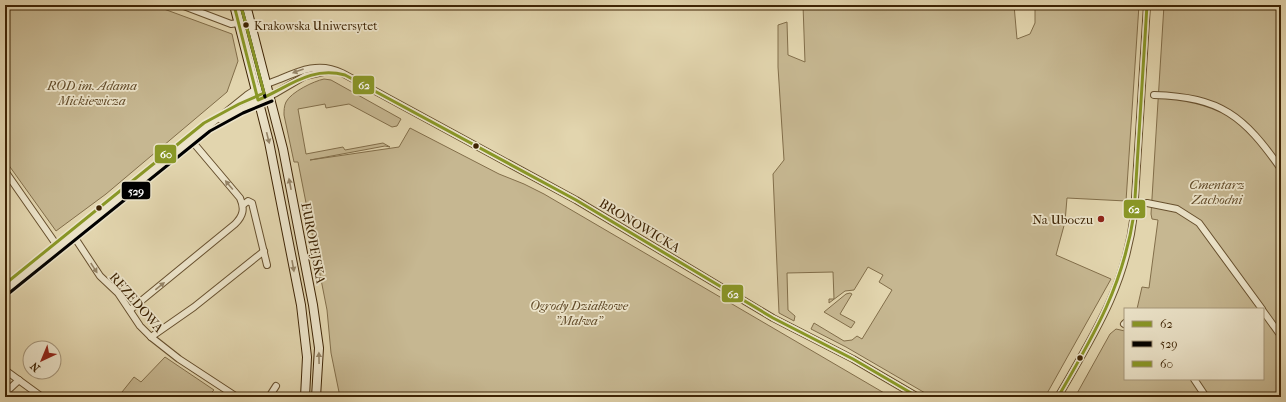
<svg xmlns="http://www.w3.org/2000/svg" width="1286" height="402" viewBox="0 0 1286 402" font-family="'IM FELL French Canon',serif">
<style>
.green{fill:#c6b791;stroke:#826e4a}
.lines{fill:none;stroke-linecap:round;stroke-linejoin:round}
.street-casing{stroke:#67502e;stroke-width:8}
.secondary-casing{stroke:#3e2404;stroke-width:10}
.street{stroke:#ece4ca;stroke-width:6}
.secondary{stroke:#ece4ca;stroke-width:8}
.bus-1-casing{stroke:#ece4ca;stroke-width:6}
.bus-2-casing{stroke:#ece4ca;stroke-width:6}
.bus-3-casing{stroke:#ece4ca;stroke-width:6}
.bus-1{stroke:#899726;stroke-width:3}
.bus-2{stroke:#000;stroke-width:3}
.bus-3{stroke:#899726;stroke-width:3}
.oneway{fill:#958467}
.bus-dot{fill:#3e2404;stroke:#ece4ca;stroke-width:1.5}
.poi-dot{fill:#8f2418;stroke:#ece4ca;stroke-width:1.5}
.labels{text-anchor:middle;stroke-width:3.5;stroke-linejoin:round;paint-order:stroke}
.bus-label{font-size:12px;fill:#3e2404;stroke:#ece4ca;text-anchor:start}
.park-label{font-size:13px;font-style:italic;fill:#604927;stroke:#ece4ca}
.poi-label{font-size:13px;fill:#3e2404;stroke:#ece4ca;text-anchor:end}
.street-label{font-size:13px;fill:#3e2404;stroke:#ece4ca}
.line-badge{stroke:#ece4ca;stroke-width:1.5}
.badge-label{font-size:11px;text-anchor:middle;font-weight:bold;fill:#fff}
</style>
<rect width="100%" height="100%" fill="#e2d5ae"/>
<filter id="stains"><feTurbulence type="fractalNoise" baseFrequency=".005" numOctaves="4"/><feColorMatrix values="0 0 0 0 .2 0 0 0 0 .09 0 0 0 0 .02 0 0 0 .5 -.17"/></filter>
<radialGradient id="worn" r=".72"><stop offset=".6" stop-color="#630" stop-opacity="0"/><stop offset="1" stop-color="#630" stop-opacity=".3"/></radialGradient>
<g class="green">
<polygon points="5,5 153,5 232,34 238,61 227,92 106,194 56,231 5,160"/>
<polygon points="803,5 1014,5 1017,39 1030,34 1035,23 1035,5 1139,5 1126,201 1067,198 1065,222 1056,255 1111,279 1045,397 932,397 846,347 811,329 814,323 844,341 852,340 857,336 862,339 892,290 879,282 883,275 868,267 854,290 845,291 829,303 829,299 834,299 833,272 787,273 788,310 795,316 794,321 779,313 773,174 784,160 778,67 778,25 787,22 788,55 805,62"/>
<polygon points="1164,5 1281,5 1281,397 1075,397 1110,334 1116,329 1125,331 1125,379 1263,379 1263,309 1137,309 1142,287 1149,288 1158,220 1152,219 1151,214"/>
<path d="M 324,79 L 331,80 L 401,119 L 397,126 L 392,127 L 349,104 L 326,108 L 325,104 L 298,109 L 306,154 L 343,147 L 345,150 L 383,143 L 390,147 L 385,146 L 310,160 L 399,147 L 410,128 L 499,174 L 524,184 L 544,194 L 891,397 L 340,397 L 331,353 L 327,310 L 298,162 L 294,162 L 284,115 C 284,111 284,106 286,102 C 291,92 314,81 324,79 Z"/>
<polygon points="850,293 852,294 840,314 855,322 851,328 824,312 846,294"/>
<polygon points="165,357 214,390 207,397 118,397 134,377 141,382"/>
</g>
<g class="lines">
<defs>
<g id="street">
<polyline points="181,5 231,24 238,23"/>
<path d="M 1154,95 C 1221,97 1244,116 1281,169"/>
<polyline points="220,119 276,93 305,76 328,71"/>
<polyline points="5,171 58,247"/>
<polyline points="1147,203 1177,209 1199,223 1262,309"/>
<polyline points="243,205 248,201 252,203 267,265"/>
<polyline points="73,235 100,276 118,293 140,326 151,337 179,359 237,397"/>
<path d="M 5,290 L 247,95 C 257,88 269,83 280,79 C 301,70 320,62 342,73 L 576,200 L 773,318 L 853,359 L 918,397"/>
<path d="M 130,310 L 235,224 C 243,216 245,209 240,198 L 191,140"/>
<polyline points="1263,311 1281,336"/>
<polyline points="1124,324 1125,323"/>
<polyline points="151,337 194,307 264,251"/>
<polyline points="5,370 42,397"/>
<polyline points="1194,379 1206,397"/>
<polyline points="5,393 19,380"/>
<polyline points="269,397 276,386"/>
<path d="M 1058,397 C 1093,336 1126,286 1134,214 L 1147,5"/>
</g>
<g id="secondary">
<polyline points="234,5 269,142 301,305 307,357 305,397"/>
<polyline points="246,5 283,149 313,305 319,348 316,397"/>
</g>
</defs>
<use href="#street" class="street-casing"/>
<use href="#secondary" class="secondary-casing"/>
<use href="#street" class="street"/>
<use href="#secondary" class="secondary"/>
<defs>
<g id="bus-1">
<path d="M 234,5 L 258,100 C 289,87 310,66 345,75 L 576,200 L 773,318 L 853,359 L 918,397"/>
<path d="M 1058,397 C 1094,335 1123,286 1134,214 L 1147,5"/>
</g>
<g id="bus-2">
<polyline points="241,6 265,97"/>
<polyline points="8,294 210,131 243,113 272,101"/>
</g>
<polyline id="bus-3" points="5,284 204,123 239,104 264,93 241,6"/>
</defs>
<use href="#bus-1" class="bus-1-casing"/>
<use href="#bus-2" class="bus-2-casing"/>
<use href="#bus-3" class="bus-3-casing"/>
<use href="#bus-1" class="bus-1"/>
<use href="#bus-2" class="bus-2"/>
<use href="#bus-3" class="bus-3"/>
</g>
<defs><path id="oneway-solid" d="M-6-.8H1V-3.2L6.5 0L1 3.2V.8H-6Z"/></defs>
<g class="oneway">
<use href="#oneway-solid" transform="translate(298 71) rotate(160)"/>
<use href="#oneway-solid" transform="translate(268 138) rotate(76)"/>
<use href="#oneway-solid" transform="translate(290 184) rotate(-101)"/>
<use href="#oneway-solid" transform="translate(229 185) rotate(-130)"/>
<use href="#oneway-solid" transform="translate(293 266) rotate(80)"/>
<use href="#oneway-solid" transform="translate(94 268) rotate(57)"/>
<use href="#oneway-solid" transform="translate(160 286) rotate(-39)"/>
<use href="#oneway-solid" transform="translate(319 358) rotate(-91)"/>
</g>
<g class="bus-dot">
<circle cx="246" cy="25" r="3.5"/>
<circle cx="476" cy="146" r="3.5"/>
<circle cx="99" cy="208" r="3.5"/>
<circle cx="1080" cy="358" r="3.5"/>
</g>
<circle class="poi-dot" cx="1101" cy="219" r="4"/>
<g class="labels">
<g class="bus-label">
<text x="254" y="30">Krakowska Uniwersytet</text>
</g>
<g class="park-label">
<text x="92" y="90">ROD im. Adama<tspan x="92" dy="15">Mickiewicza</tspan></text>
<text x="1217" y="189">Cmentarz<tspan x="1217" dy="15">Zachodni</tspan></text>
<text x="579" y="310">Ogrody Działkowe<tspan x="579" dy="15">"Malwa"</tspan></text>
</g>
<g class="poi-label">
<text x="1093" y="224">Na Uboczu</text>
</g>
<g class="street-label">
<text transform="translate(640 225) rotate(31)" y="5">BRONOWICKA</text>
<text transform="translate(314 243) rotate(79)" y="5">EUROPEJSKA</text>
<text transform="translate(137 302) rotate(49)" y="5">REZEDOWA</text>
</g>
</g>
<g class="line-badge">
<rect x="352" y="75" width="23" height="20" rx="4" fill="#899726"/>
<rect x="154" y="144" width="23" height="20" rx="4" fill="#899726"/>
<rect x="121" y="181" width="30" height="19" rx="4" fill="#000"/>
<rect x="1123" y="199" width="23" height="20" rx="4" fill="#899726"/>
<rect x="721" y="284" width="23" height="19" rx="4" fill="#899726"/>
</g>
<g class="badge-label">
<text x="364" y="89">62</text>
<text x="166" y="158">60</text>
<text x="136" y="195">529</text>
<text x="1134" y="213">62</text>
<text x="733" y="298">62</text>
</g>
<rect width="1286" height="402" fill="none" stroke="#e2d5ae" stroke-width="20"/>
<rect x="6" y="6" width="1274" height="390" fill="none" stroke="#3e2404" stroke-width="2"/>
<rect x="10" y="10" width="1266" height="382" fill="none" stroke="#3e2404"/>
<rect x="1124" y="308" width="140" height="72" fill="#ece4ca" stroke="#a6977b"/>
<rect x="1132" y="321" width="20" height="6" fill="#899726" stroke="#a6977b"/>
<text x="1160" y="328" font-size="12" fill="#3e2404">62</text>
<rect x="1132" y="341" width="20" height="6" fill="#000000" stroke="#a6977b"/>
<text x="1160" y="348" font-size="12" fill="#3e2404">529</text>
<rect x="1132" y="361" width="20" height="6" fill="#899726" stroke="#a6977b"/>
<text x="1160" y="368" font-size="12" fill="#3e2404">60</text>
<g transform="translate(42 360) rotate(224)"><circle r="19" fill="#ece4ca" stroke="#a6977b"/>
<path d="M0-3L7 15L0 10L-7 15Z" fill="#8f2418"/>
<text y="-6" font-size="11" font-weight="bold" text-anchor="middle" fill="#3e2404">N</text>
</g>
<rect width="100%" height="100%" filter="url(#stains)"/>
<rect width="100%" height="100%" fill="url(#worn)"/>
</svg>
